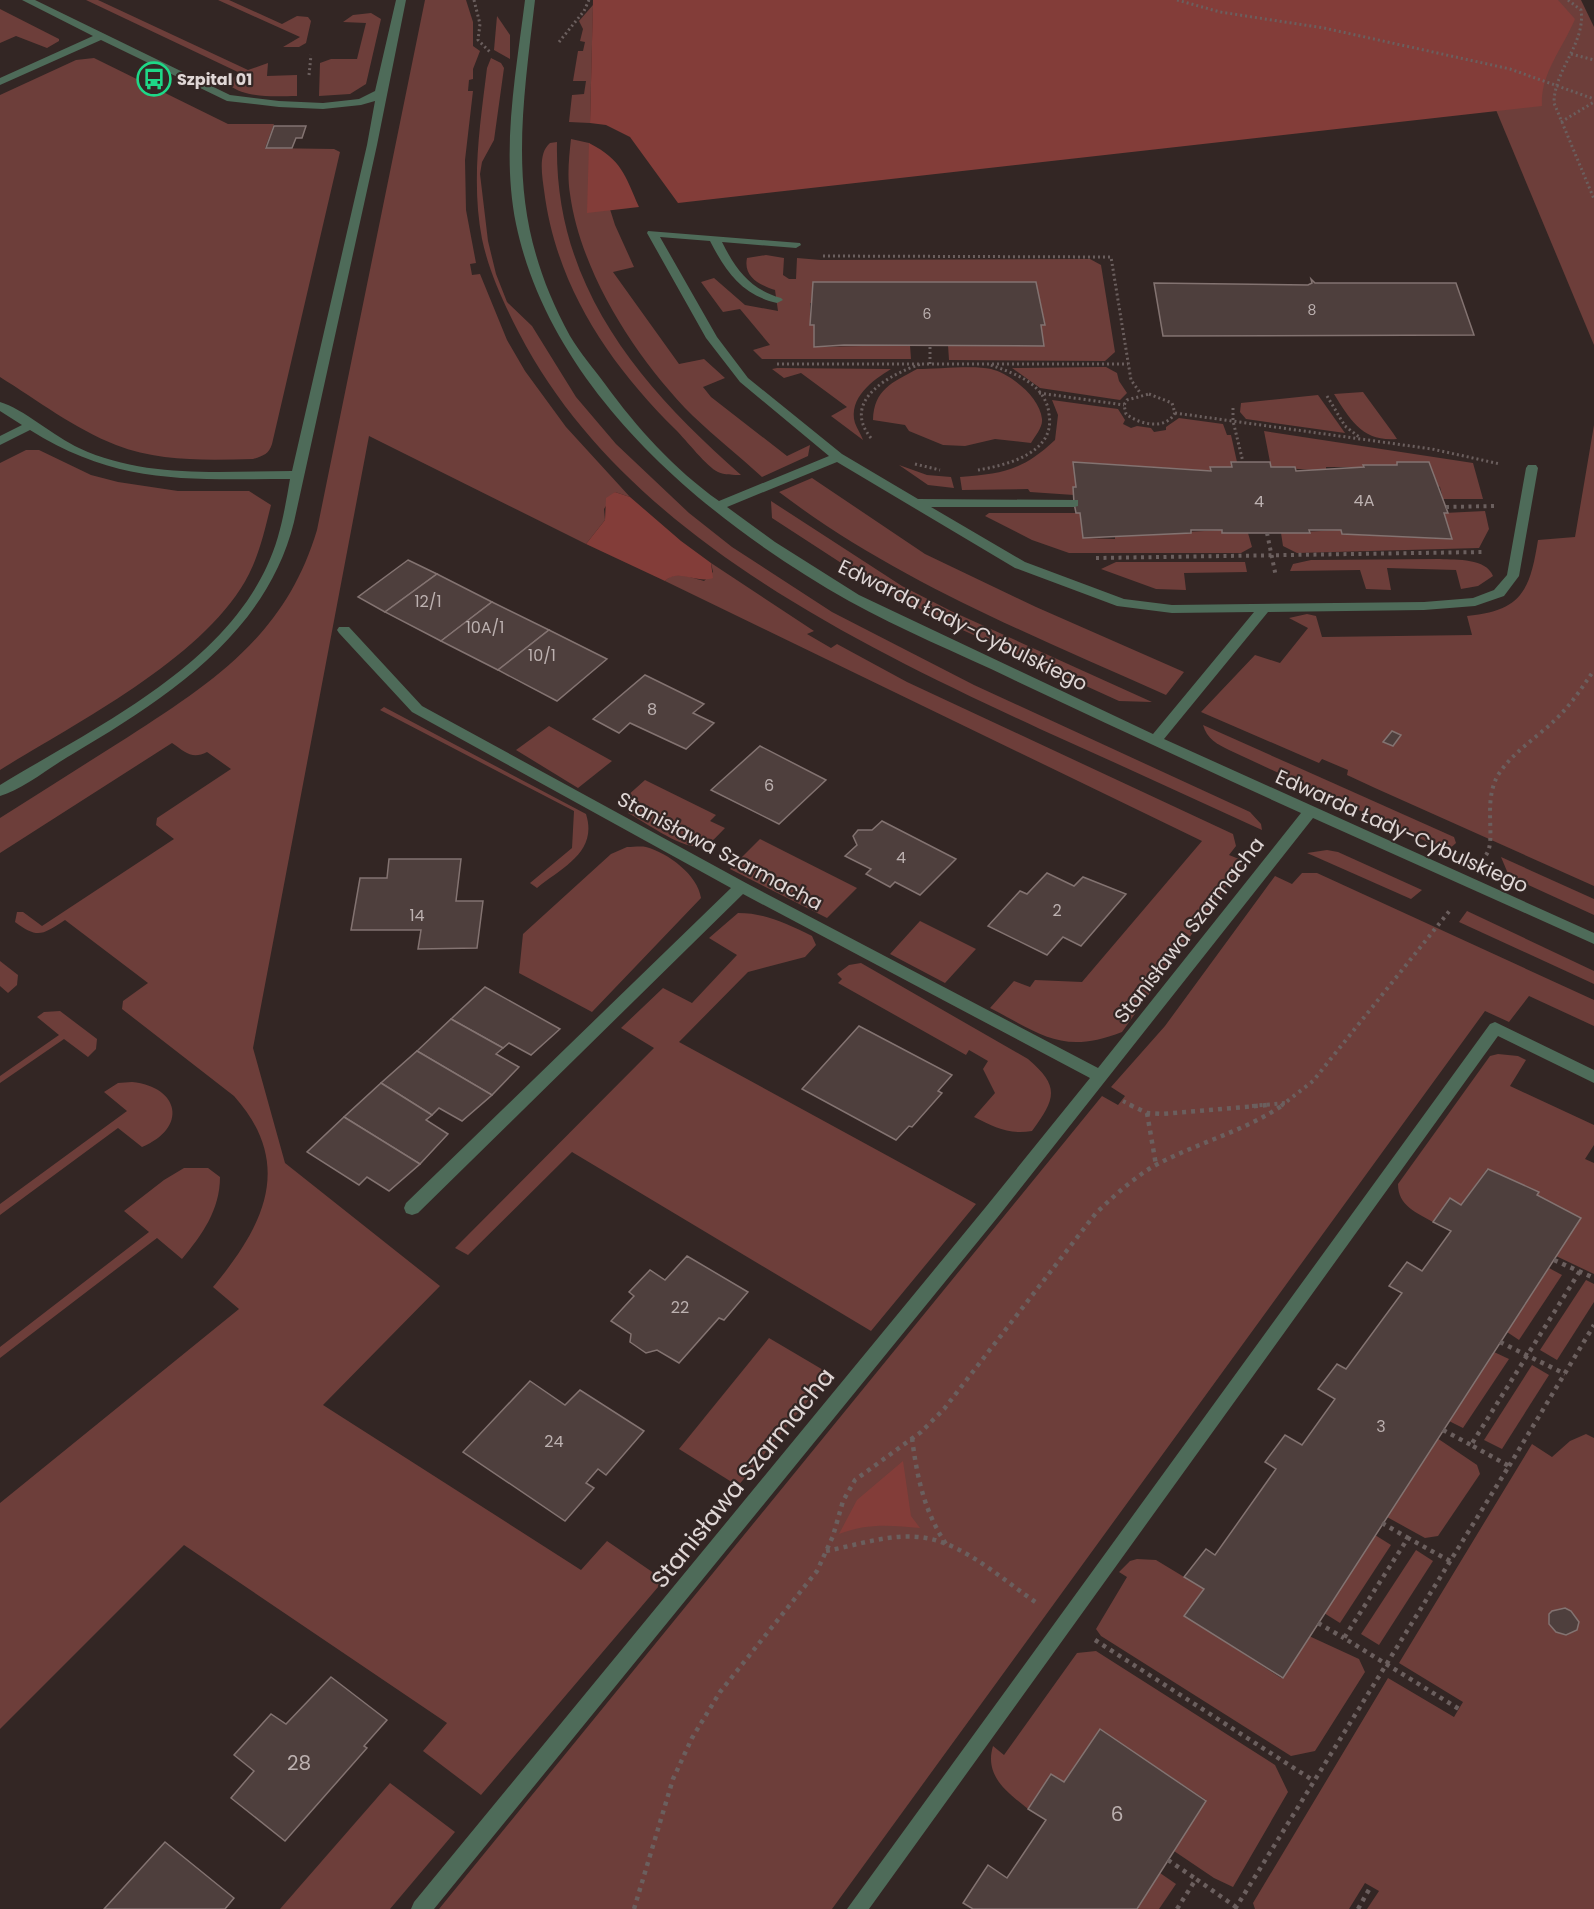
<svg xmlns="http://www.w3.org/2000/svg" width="1594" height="1909" viewBox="0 0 1594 1909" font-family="Poppins,sans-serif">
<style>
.green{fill:#6d3e3a}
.forest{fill:#833d39}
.building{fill:#4e3f3d;stroke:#837371;stroke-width:1.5}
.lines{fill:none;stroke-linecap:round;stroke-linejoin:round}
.path-far2{stroke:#6b5f5e;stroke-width:3;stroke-dasharray:2 3;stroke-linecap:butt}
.path-far1{stroke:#6b5f5e;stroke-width:4;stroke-dasharray:3 4.5;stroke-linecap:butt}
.path{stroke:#6b5f5e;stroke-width:4.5;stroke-dasharray:4 5;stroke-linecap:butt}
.minor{fill:#4e6b59;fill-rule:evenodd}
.labels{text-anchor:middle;stroke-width:4.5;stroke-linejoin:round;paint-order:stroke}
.far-number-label{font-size:14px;fill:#bcb1b0}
.far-poi-label{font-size:16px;font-weight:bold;fill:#e0d7d6;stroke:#332624;text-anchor:start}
.number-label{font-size:16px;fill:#bcb1b0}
.street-label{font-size:20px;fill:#e0d7d6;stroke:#332624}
.near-number-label{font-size:20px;fill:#bcb1b0}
.near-street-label{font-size:24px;fill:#e0d7d6;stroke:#332624}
</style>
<rect width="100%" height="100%" fill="#332624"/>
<g class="green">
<path d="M 86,0 L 98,0 L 248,70 L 268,63 L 267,76 L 297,75 L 297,96 C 276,96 247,99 229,85 L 230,80 L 240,73 Z"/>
<polygon points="218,0 229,0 282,24 297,16 308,17 311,21 306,43 299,47 283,47 300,37"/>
<path d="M 425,0 L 466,0 L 473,22 L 473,46 L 480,51 L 473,69 L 473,79 L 469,80 L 468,91 L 473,91 L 465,160 L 466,210 L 476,263 L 470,264 L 472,275 L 480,274 L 507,340 L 525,371 L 566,427 L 630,497 L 615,492 L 604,509 L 605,520 L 586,544 L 369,436 L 253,1048 L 285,1163 L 440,1286 L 323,1405 L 581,1570 L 607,1541 L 664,1580 L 481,1795 L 423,1751 L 447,1723 L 184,1545 L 0,1729 L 0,1503 L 239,1309 L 213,1287 C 264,1226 295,1164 234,1096 L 122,1009 L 123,1001 L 148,983 L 65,920 C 42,935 38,939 15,922 L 17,912 L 23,912 L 42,926 L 174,839 L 156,825 L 157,818 L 231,769 L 207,752 C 192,760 185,752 172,743 L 0,853 L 0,818 C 43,791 85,764 128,737 C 215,681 286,634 317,530 Z"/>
<polygon points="1461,0 1581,0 1594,27 1594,345 1496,110"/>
<polygon points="593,5 590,123 569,122 572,95 584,94 586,81 573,81 578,51 583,51 585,42 580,41 583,29 579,21"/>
<polygon points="0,9 59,39 59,41 47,48 16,36 0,43"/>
<polygon points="371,13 381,19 366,84 350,94 319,96 320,63 331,59 357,59 366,23 343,22 353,15"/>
<polygon points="497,16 510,35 510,59 494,50"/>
<path d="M 94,58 L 228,124 L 274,124 L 265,148 L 334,149 L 340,152 L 272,444 C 269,454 263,456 253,459 C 207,460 160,462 116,445 C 75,429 37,400 0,377 L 0,95 L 76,60 Z"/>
<path d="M 491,58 L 501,63 L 504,68 L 494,140 L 482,162 L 480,174 L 488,241 L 496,274 L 507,302 L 532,326 L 576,397 L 616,444 L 689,513 L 732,547 L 832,612 L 974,685 L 1250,812 L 1261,824 L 1262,830 C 1188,796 1114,762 1040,729 C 848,640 621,530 519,333 C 504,304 489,272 482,239 C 471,182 480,125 487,68 Z"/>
<path d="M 571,139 L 589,143 L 615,225 L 634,267 L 613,272 L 679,364 L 704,359 L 725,378 L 703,387 L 711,397 L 787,456 L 810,445 L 808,456 L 762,477 C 739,456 715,437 693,416 C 637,360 581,274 570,194 C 567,176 569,157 571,139 Z"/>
<path d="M 557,142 C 554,286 639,385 741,475 C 734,475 724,475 718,472 C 707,467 686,440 676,430 C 609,364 556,286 544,190 C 542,175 538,153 550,143 Z"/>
<path d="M 766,255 L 784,258 L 783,275 L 789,279 L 796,279 L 797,258 L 821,260 L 1090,259 L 1101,265 L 1115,352 L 1105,361 L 949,360 L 948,345 L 1044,346 L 1041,325 L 1045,324 L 1036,282 L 810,303 L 810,324 L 814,325 L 814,347 L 910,345 L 911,359 L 762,359 L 753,350 L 770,345 L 740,309 L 723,312 L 701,282 L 714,278 L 745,305 L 778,311 L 775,290 C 760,285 743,277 747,258 Z"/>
<polygon points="1106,367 1117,373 1119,381 1127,393 1120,400 1040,388 1012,368"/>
<path d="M 772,369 L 777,368 L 891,369 C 873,380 848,398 855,423 C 857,429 861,434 863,440 L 831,416 L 847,407 L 801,373 L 784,378 Z"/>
<path d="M 917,369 C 936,369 975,365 991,369 C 1011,374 1040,397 1042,419 C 1043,427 1035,436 1031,443 L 995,439 L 965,446 L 943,445 L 909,431 L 905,425 L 873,420 C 874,389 892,383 917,369 Z"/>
<path d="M 1363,392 L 1393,433 L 1397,439 C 1363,442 1350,420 1334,394 Z"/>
<polygon points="1318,395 1345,433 1246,419 1240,412 1241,403"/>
<path d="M 1052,400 L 1118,409 L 1125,420 L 1123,424 L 1131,428 L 1137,426 L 1151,428 L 1154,432 L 1166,430 L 1166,427 L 1179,418 L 1223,424 L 1227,435 L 1231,435 L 1237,462 L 1232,467 L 1210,467 L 1211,471 L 1073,462 L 1076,487 L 1073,488 L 1074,495 L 1030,492 L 1028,489 L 962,490 L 960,477 C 1003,474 1023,470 1055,440 L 1058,415 Z"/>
<path d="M 1594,425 L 1594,886 L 1375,788 L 1347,775 L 1348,770 L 1322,759 L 1319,763 L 1201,712 L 1255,655 L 1280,663 L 1308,628 L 1289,618 L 1307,614 L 1316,616 L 1322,637 L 1472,635 L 1467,616 C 1522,611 1530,590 1538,540 L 1575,537 Z"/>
<polygon points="1264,431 1473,463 1483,499 1443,499 1440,487 1397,462 1397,465 1364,465 1364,467 1326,467 1326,471 1271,467"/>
<path d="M 26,450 L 39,450 L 91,475 L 118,482 L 178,491 L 249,491 L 271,505 C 265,529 260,552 249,574 C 207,657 77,722 0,770 L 0,463 Z"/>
<polygon points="899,465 927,475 951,477 954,488 928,485"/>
<path d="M 812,478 L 925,554 L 1036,607 L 1184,672 L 1166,695 C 1032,635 896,581 779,492 Z"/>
<polygon points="771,501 902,586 951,611 1152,702 1119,701 934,617 852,570 772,518"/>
<polygon points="1485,511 1489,529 1479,548 1297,553 1283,546 1281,533 1341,530 1342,534 1452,539 1444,513"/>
<polygon points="989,513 1080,513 1083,538 1115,539 1115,536 1222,530 1223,533 1248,533 1252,547 1241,553 1069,553 1032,540 985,516"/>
<path d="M 1440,559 C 1457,560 1486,558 1493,576 L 1478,586 L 1461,589 L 1456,570 L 1387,568 L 1391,590 L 1366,589 L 1360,570 L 1290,571 L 1293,564 L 1311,560 Z"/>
<polygon points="1116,562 1245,562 1247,572 1184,573 1186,590 1156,589 1101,569"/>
<path d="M 711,563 L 814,631 L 807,634 L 831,648 L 837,644 L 907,682 L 1233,834 L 1236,846 L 1229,855 L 1244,861 L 1122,1032 C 1063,1055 1042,1035 990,1008 L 1014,981 L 1030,987 L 1035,980 L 1082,982 L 1202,841 L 665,581 C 676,570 690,578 704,581 L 713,572 Z"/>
<path d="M 384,707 L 586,814 C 598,852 563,867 537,888 L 530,883 L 572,848 L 574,811 L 380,710 Z"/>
<path d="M 1203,725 L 1454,837 L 1456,843 L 1447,851 L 1229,750 C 1217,744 1207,739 1203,725 Z"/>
<polygon points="549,726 612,761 578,788 516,750"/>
<path d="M 645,780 L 716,815 L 710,821 L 725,828 C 718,835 711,844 702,846 C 684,851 645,822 628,813 L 626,797 Z"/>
<polygon points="760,839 857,888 827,918 730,869"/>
<path d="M 627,847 C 633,847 641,846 646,847 C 668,853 698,875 701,898 L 592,1012 L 519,973 L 523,934 L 611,854 Z"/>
<polygon points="1327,850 1338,852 1422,890 1411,899 1307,853"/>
<polygon points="1501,857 1594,899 1594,915 1509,876"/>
<polygon points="1302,873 1317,873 1594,1000 1594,1026 1529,996 1509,1022 1485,1011 832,1909 439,1909 1102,1096 1118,1105 1125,1096 1111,1087 1165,1026 1275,876 1292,884"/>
<polygon points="1467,911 1594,971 1594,984 1459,922"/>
<path d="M 738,913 C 766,913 787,924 812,936 L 816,945 L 805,957 L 748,972 L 679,1042 L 976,1204 L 871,1331 L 572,1152 L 468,1255 L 455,1248 L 654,1048 L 621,1028 L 663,988 L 692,1003 L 737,955 L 709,938 Z"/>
<polygon points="920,921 976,949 945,983 890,954"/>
<polygon points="0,961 18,975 17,985 8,993 0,986"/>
<path d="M 861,963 L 1028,1059 C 1061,1087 1055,1099 1032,1131 C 1009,1135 994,1127 974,1117 L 995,1093 L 983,1069 L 988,1061 L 969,1050 L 966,1055 L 838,983 L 842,979 L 837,974 L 849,965 Z"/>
<polygon points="60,1011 97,1039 96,1049 88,1057 64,1039 0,1083 0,1076 59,1035 37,1017 44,1012"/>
<path d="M 1498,1054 L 1518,1056 L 1526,1060 L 1510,1086 L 1594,1125 L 1594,1145 L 1585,1159 L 1594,1163 L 1594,1274 L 1556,1256 L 1537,1195 L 1538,1192 L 1487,1169 L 1461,1205 L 1450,1198 L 1433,1222 C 1416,1212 1398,1206 1398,1184 L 1490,1056 Z"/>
<path d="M 132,1082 C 180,1087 188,1128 142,1147 L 118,1128 L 0,1215 L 0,1204 L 127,1111 L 104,1092 L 118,1083 Z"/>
<path d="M 184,1168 L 208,1168 L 220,1177 C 220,1210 202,1235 182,1259 L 157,1238 L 0,1358 L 0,1347 L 149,1232 L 124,1211 L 164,1180 Z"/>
<polygon points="1549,1268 1562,1275 1519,1340 1507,1332"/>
<polygon points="1586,1280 1594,1284 1594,1302 1557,1360 1540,1350"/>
<polygon points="769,1338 830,1374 738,1486 679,1449"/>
<polygon points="1494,1352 1509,1359 1463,1428 1449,1421"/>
<polygon points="1532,1365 1549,1375 1502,1449 1484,1440"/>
<polygon points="1586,1434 1594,1438 1594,1909 1367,1909 1379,1891 1365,1883 1349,1909 1255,1909 1253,1903 1388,1678 1454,1717 1463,1702 1399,1663 1532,1444 1552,1457 1570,1441"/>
<polygon points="1437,1438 1477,1465 1480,1474 1438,1536 1425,1538 1387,1517"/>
<polygon points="1375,1535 1391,1545 1340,1623 1324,1613"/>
<polygon points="1416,1550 1433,1561 1379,1645 1361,1634"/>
<polygon points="1137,1559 1156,1560 1204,1589 1185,1616 1281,1678 1309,1636 1359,1659 1365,1672 1315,1751 1291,1756 1101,1636 1096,1629 1127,1577 1119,1572 1130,1561"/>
<path d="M 1096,1651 L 1275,1765 L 1288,1792 L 1233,1887 L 1214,1878 L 1174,1851 L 1206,1800 L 1101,1730 L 1064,1782 L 1051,1774 L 1028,1809 C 1007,1792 984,1776 993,1746 L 1004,1755 L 1077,1653 Z"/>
<polygon points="390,1783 455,1832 390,1909 280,1909"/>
<polygon points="1160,1873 1176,1884 1159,1909 1137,1909"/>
</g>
<g class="forest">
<path d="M 593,0 L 1558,0 L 1575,19 C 1563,48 1540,74 1542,106 L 678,203 L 630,137 L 606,125 L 590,123 Z"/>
<path d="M 589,143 C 622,160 625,175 639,207 L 587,213 Z"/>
<path d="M 615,492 L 630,497 L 681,541 L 711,563 L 713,578 C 696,584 678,568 665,581 L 586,544 L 605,520 L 606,498 Z"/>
<path d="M 903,1461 L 911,1516 L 920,1528 C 891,1525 866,1523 839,1534 L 857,1500 Z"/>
</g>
<g class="building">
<polygon points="274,126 306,126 302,138 296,138 292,148 266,148"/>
<polygon points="1311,279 1315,283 1456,283 1474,335 1163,336 1154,283 1308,285 1312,283"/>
<polygon points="813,282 1036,282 1045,325 1041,325 1044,346 844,345 814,347 814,325 810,325"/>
<polygon points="1073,462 1211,471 1210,467 1232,467 1231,462 1270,462 1271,467 1295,467 1296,471 1364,467 1363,465 1397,465 1397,462 1429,462 1448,513 1444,513 1452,539 1342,534 1341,530 1309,530 1310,533 1222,533 1222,530 1191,530 1191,533 1083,538 1080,513 1076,513 1074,503 1073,487 1076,487"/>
<polygon points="408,560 437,574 385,612 358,597"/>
<polygon points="437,574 492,602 441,641 385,612"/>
<polygon points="492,602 549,630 498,670 441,641"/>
<polygon points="549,630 607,659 557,701 498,670"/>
<polygon points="645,675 704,704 693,713 714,723 686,749 630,723 619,733 593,719"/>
<polygon points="1392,731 1401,735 1393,746 1383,742"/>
<polygon points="760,746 826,780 779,824 711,790"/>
<polygon points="882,821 956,859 920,895 895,882 890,887 866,874 871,869 845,856 857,845 853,836 858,830 872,830"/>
<polygon points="389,859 461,859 456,901 483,901 477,948 418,949 421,930 351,930 360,878 387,878"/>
<polygon points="1047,873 1074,886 1083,877 1126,894 1081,946 1063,937 1047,955 988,926 1020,891 1027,894"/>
<polygon points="485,987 560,1029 531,1055 509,1043 503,1048 451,1019"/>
<polygon points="451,1019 503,1048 496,1054 519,1067 492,1095 417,1051"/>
<polygon points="859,1026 952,1075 938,1091 942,1093 912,1127 909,1126 896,1140 802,1089"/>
<polygon points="417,1051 492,1095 462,1121 439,1108 432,1115 381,1083"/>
<polygon points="381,1083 432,1115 426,1120 448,1134 420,1164 344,1117"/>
<polygon points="344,1117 420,1164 389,1191 367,1177 359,1185 307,1152"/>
<polygon points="1488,1169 1539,1192 1537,1195 1581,1218 1283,1678 1184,1616 1204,1589 1184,1577 1206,1549 1215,1555 1276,1469 1265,1462 1285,1435 1302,1445 1335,1399 1318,1389 1337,1364 1346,1369 1402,1293 1389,1286 1407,1262 1422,1271 1451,1231 1433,1222 1450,1198 1461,1205"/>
<polygon points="687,1256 748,1292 724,1320 719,1318 679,1363 657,1350 646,1353 630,1342 631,1334 611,1321 634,1296 629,1292 650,1270 665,1280"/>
<polygon points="530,1381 565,1405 580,1390 644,1431 606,1475 598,1469 586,1483 594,1488 565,1521 463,1452"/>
<polygon points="1565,1608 1571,1611 1579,1622 1577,1630 1566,1635 1556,1632 1549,1624 1549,1614 1552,1611"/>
<polygon points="331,1677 387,1720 364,1746 367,1748 285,1841 231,1798 254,1771 234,1755 271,1714 286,1724"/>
<polygon points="1100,1729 1206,1801 1137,1909 973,1909 963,1903 988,1865 1007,1878 1046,1820 1028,1809 1051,1774 1064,1782"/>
<polygon points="165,1842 234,1898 225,1909 104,1909"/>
</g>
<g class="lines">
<g class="path-far2">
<polyline points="474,0 480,24 478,40 490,52"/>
<polyline points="1177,0 1220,12 1324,28 1510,69 1594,99"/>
<path d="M 1568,0 L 1581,10 C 1586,43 1554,70 1554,103 L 1594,199"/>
<polyline points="559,42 584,11 589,0"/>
<polyline points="1571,54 1594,60"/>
<polyline points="309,75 311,55"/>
<polyline points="1561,122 1594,102"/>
<polyline points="823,256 1111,257 1131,380 1141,394"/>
<polyline points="930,347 930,364"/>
<polyline points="777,364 1128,364"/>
<polyline points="1039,393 1124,405"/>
<path d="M 1149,394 L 1172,403 L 1175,413 C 1165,431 1139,424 1126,414 L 1124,405 L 1127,400 Z"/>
<polyline points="1327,396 1345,426 1359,437"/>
<polyline points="1233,408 1233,421 1243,462"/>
<polyline points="1175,413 1432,449 1500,464"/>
<path d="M 871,438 C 840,400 891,374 921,364"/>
<polyline points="915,464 940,470"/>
<path d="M 978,470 C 1007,465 1056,453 1049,414 C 1048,403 1042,393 1034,386 C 1021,375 1004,370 988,364"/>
</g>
<g class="path-far1">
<polyline points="1446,507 1494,506"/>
<polyline points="1267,533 1276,577"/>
<polyline points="1096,558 1483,552"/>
<path d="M 1486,855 C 1497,840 1482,803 1498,775 C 1512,753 1536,738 1554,721 C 1570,706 1582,688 1594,670"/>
<polyline points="1123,1101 1133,1106"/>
<polyline points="1252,1106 1286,1103"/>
<polyline points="1281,1106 1313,1081 1451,909"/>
</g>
<g class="path">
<polyline points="1130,1105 1147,1113 1162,1114 1268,1105"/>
<polyline points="1147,1113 1156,1165"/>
<polyline points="1554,1260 1594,1278"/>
<polyline points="1500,1342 1565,1374"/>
<polyline points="1443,1430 1471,1445"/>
<path d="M 912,1438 C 917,1477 924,1511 946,1544"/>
<polyline points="1509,1466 1594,1325"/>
<polyline points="1382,1523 1408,1538"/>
<path d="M 826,1551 C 858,1545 894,1532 926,1538 C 966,1545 1004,1581 1037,1603"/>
<polyline points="1450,1561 1408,1538 1344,1638 1459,1709"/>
<polyline points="1318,1623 1344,1638"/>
<polyline points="1095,1640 1314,1781"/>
<polyline points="1168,1860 1196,1879"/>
<path d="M 634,1909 L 673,1779 L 692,1738 L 720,1692 L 817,1571 L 833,1536 L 843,1501 L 855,1480 L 921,1432 L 944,1409 L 1096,1213 C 1114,1196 1132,1179 1154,1166 C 1196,1143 1243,1132 1283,1105"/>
<polyline points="1177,1909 1196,1879 1236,1907"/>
<polyline points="1235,1909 1509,1466 1471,1445 1580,1271"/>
<polyline points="1358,1909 1371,1886"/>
</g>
<g class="minor">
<path d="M 22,0 L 35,0 L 230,95 L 279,101 L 323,103 L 359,99 L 375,91 L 396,0 L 406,0 L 377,145 L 294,522 C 266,635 165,699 71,755 C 50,767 22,790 0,796 L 0,785 C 92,729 220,669 267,566 C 280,539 285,508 290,479 C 190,479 119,486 30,430 L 0,445 L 0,436 L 22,425 L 0,411 L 0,402 C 22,408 55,437 79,448 C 145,479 221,471 292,471 L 367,145 L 375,101 L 361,105 L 323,109 L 279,107 L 227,101 L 101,40 L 0,85 L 0,78 L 93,36 Z"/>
<path d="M 525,0 L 535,0 C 520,128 505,217 570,336 C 580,353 594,369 605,384 C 637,428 674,469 719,501 L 829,456 L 740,382 L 706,338 L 647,233 L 648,231 L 800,243 L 801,245 L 796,248 L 722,242 C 736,270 750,289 781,298 L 783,300 L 777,303 C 742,295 726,272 710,241 L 660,237 L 717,337 L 748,378 L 842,454 L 918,499 L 1078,500 L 1078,506 L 1074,507 L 931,507 L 1025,562 L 1124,599 L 1172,605 L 1424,602 L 1473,598 L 1494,590 L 1507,575 L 1526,468 L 1528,465 L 1536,465 L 1538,468 L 1519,576 L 1504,596 L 1475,606 L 1424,610 L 1268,612 L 1164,739 L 1594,933 L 1594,944 L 1313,818 L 997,1218 L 434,1909 L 411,1909 L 414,1902 L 985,1208 L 1090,1078 L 743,894 L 418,1213 L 412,1215 L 406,1213 L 404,1208 L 406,1203 L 731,888 L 412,712 L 339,633 L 337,630 L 339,627 L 349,627 L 422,706 L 746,883 L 1098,1068 L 1301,813 C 1204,769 1108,724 1012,679 C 958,653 901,630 849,601 C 706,520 551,391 516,224 C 501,150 516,73 525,0 ZM 837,462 L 1015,568 L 1117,606 L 1172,613 L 1254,612 L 1153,734 L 859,595 L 775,542 L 727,507 Z"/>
<polygon points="1495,1022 1594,1070 1594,1083 1498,1036 869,1909 847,1909 1490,1024"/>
</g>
</g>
<defs>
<symbol id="bus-ring" viewBox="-11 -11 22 22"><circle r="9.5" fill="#332624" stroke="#1ed887" stroke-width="1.5"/><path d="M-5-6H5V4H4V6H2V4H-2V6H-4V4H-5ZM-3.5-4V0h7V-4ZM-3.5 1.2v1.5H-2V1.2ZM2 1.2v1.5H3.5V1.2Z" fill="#1ed887"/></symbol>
</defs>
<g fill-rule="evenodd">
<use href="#bus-ring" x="135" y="60" width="38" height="38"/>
</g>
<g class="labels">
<g class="far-number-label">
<text x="1312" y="315">8</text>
<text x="927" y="319">6</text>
</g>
<g class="far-poi-label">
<text x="177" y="85">Szpital 01</text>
</g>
<g class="number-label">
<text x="1364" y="506">4A</text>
<text x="1259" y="507">4</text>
<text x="428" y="607">12/1</text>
<text x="485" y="633">10A/1</text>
<text x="542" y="661">10/1</text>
<text x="652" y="715">8</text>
<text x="769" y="791">6</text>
<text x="901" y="863">4</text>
<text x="1057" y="916">2</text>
<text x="417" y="921">14</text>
<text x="680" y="1313">22</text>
<text x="1381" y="1432">3</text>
<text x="554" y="1447">24</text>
</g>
<g class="street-label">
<text transform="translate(963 625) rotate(26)" y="7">Edwarda Łady-Cybulskiego</text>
<text transform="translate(1402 831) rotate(24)" y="7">Edwarda Łady-Cybulskiego</text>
<text transform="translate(720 851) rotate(28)" y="7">Stanisława Szarmacha</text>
<text transform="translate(1189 930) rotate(-52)" y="7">Stanisława Szarmacha</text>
</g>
<g class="near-number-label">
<text x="299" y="1770">28</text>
<text x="1117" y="1821">6</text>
</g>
<g class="near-street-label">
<text transform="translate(743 1478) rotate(-51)" y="8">Stanisława Szarmacha</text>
</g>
</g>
</svg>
